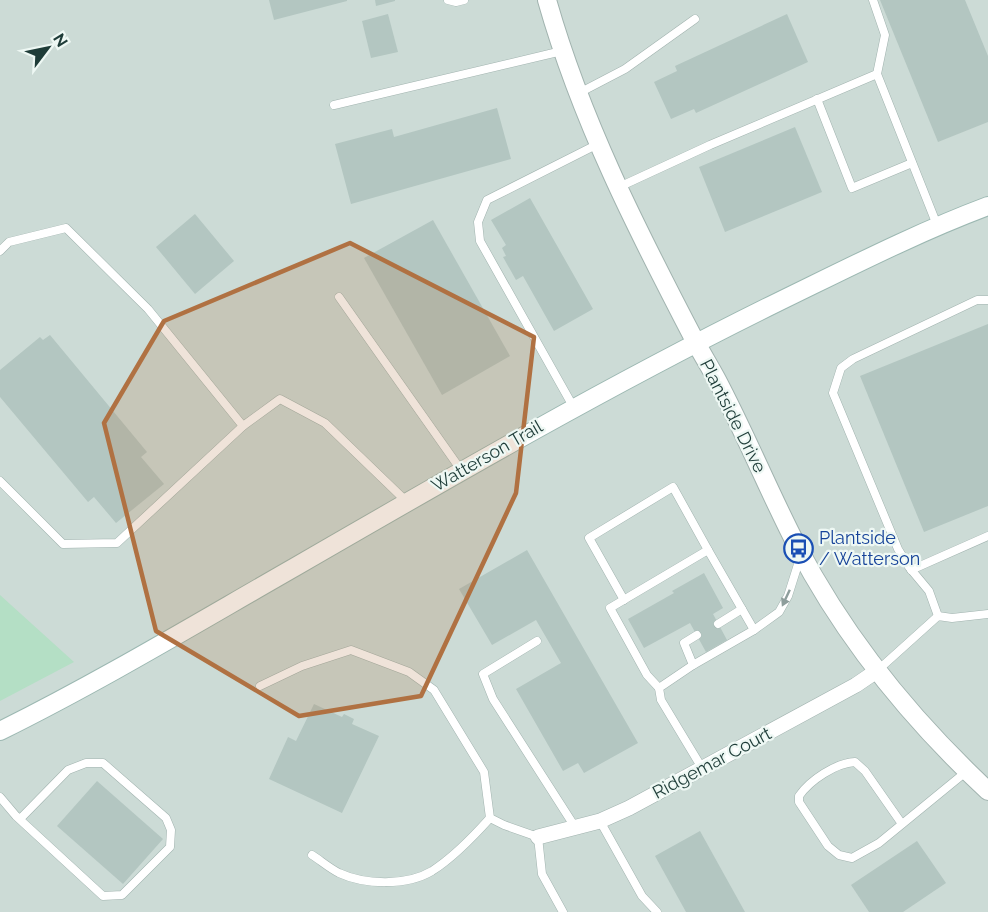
<svg xmlns="http://www.w3.org/2000/svg" width="988" height="912" viewBox="0 0 988 912" font-family="Raleway,sans-serif">
<style>
.built{fill:#ccdbd6}
.green{fill:#b4dfc5}
.building{fill:#b3c6c1}
.lines{fill:none;stroke-linecap:round;stroke-linejoin:round}
.service-casing{stroke:#a1b3af;stroke-width:9}
.minor-casing{stroke:#a1b3af;stroke-width:16}
.tertiary-casing{stroke:#a1b3af;stroke-width:20}
.secondary-casing{stroke:#9cb8b2;stroke-width:20}
.service{stroke:#fff;stroke-width:8}
.minor{stroke:#fff;stroke-width:15}
.tertiary{stroke:#fff;stroke-width:18}
.secondary{stroke:#fff;stroke-width:18}
.oneway{fill:#8e9e9c}
.marked{fill:#b07142;fill-opacity:0.2;stroke:#b07142;stroke-width:4.5;stroke-linejoin:round}
.labels{text-anchor:middle;stroke-width:4.5;stroke-linejoin:round;paint-order:stroke}
.street-label{font-size:18px;fill:#1e3c38;stroke:#eef8f4}
.transit-label{font-size:18px;fill:#164399;stroke:#eef8f4;text-anchor:start}
</style>
<rect width="100%" height="100%" fill="#deebe7"/>
<rect class="built" x="0" y="0" width="988" height="912"/>
<polygon class="green" points="0,595 74,662 0,701"/>
<g class="building">
<polygon points="269,0 347,0 347,1 274,20"/>
<polygon points="375,0 395,0 395,1 376,6"/>
<polygon points="880,0 965,0 988,56 988,122 938,142"/>
<polygon points="388,14 398,52 371,58 362,21"/>
<polygon points="787,14 808,62 696,113 694,109 671,119 654,82 677,71 675,66"/>
<polygon points="497,108 511,159 351,204 335,144 392,129 394,137"/>
<polygon points="795,127 822,192 725,232 699,167"/>
<polygon points="530,198 593,309 554,331 523,276 516,280 503,257 506,256 502,248 506,245 491,220"/>
<polygon points="195,214 234,261 195,294 156,247"/>
<polygon points="433,220 510,356 442,395 364,258"/>
<polygon points="988,324 988,506 924,532 860,376"/>
<polygon points="50,335 147,452 141,457 164,484 116,523 94,497 88,502 0,397 0,370 40,337 43,340"/>
<polygon points="527,550 638,743 584,773 578,763 563,771 516,689 561,663 536,620 492,645 459,589"/>
<polygon points="704,573 723,608 713,614 727,640 706,652 690,623 644,648 628,619 674,593 672,591"/>
<polygon points="314,704 342,717 344,714 354,719 352,724 379,736 342,813 269,779 288,737 296,741"/>
<polygon points="97,781 163,839 123,884 57,826"/>
<polygon points="700,831 745,912 686,912 655,856"/>
<polygon points="917,841 946,883 903,912 869,912 851,885"/>
</g>
<g class="lines">
<defs>
<g id="service">
<polyline points="448,0 456,2 464,0"/>
<polyline points="873,0 885,35 877,74"/>
<polyline points="579,93 625,69 695,19"/>
<polyline points="817,99 852,188 912,163"/>
<polyline points="334,105 562,51"/>
<polyline points="619,187 710,145 877,74 937,225"/>
<polyline points="0,251 9,242 66,228 148,309 243,426"/>
<polyline points="339,297 461,470"/>
<polyline points="574,408 480,241 478,222 487,200 598,144"/>
<polyline points="0,481 63,544 117,543 243,426 280,399 325,423 407,502"/>
<polyline points="911,570 988,536"/>
<polyline points="624,600 589,538 673,487 708,550"/>
<polyline points="938,616 929,591 909,567 898,549 833,393 841,368 853,359 977,300 988,300"/>
<polyline points="718,624 742,609"/>
<polyline points="537,641 483,674 493,699 575,827"/>
<polyline points="693,665 684,643 697,635"/>
<polyline points="878,670 938,616 952,618 988,614"/>
<polyline points="260,686 302,666 351,650 409,672 434,690 484,772 490,818 504,825 538,837 542,874 563,912"/>
<polyline points="659,688 647,675 610,608 708,550 754,630"/>
<polyline points="702,768 661,700 659,688 693,665 754,630 779,612 788,596 800,558"/>
<polyline points="0,797 16,816 103,896 122,895 170,847 171,830 166,818 103,763 86,763 68,770 20,819"/>
<polyline points="600,821 642,896 657,912"/>
<path d="M 902,824 L 865,771 L 855,762 C 836,763 810,780 799,796 L 799,802 L 828,846 L 839,855 L 852,858 L 879,843 L 967,771"/>
<path d="M 312,855 C 320,860 329,868 339,873 C 365,885 407,886 432,871 C 454,857 473,837 490,818"/>
</g>
<polyline id="minor" points="538,837 600,821 629,808 856,685 878,670"/>
<path id="tertiary" d="M 547,0 C 581,120 637,230 695,341 C 702,354 710,367 717,380 C 746,435 769,492 797,546 C 845,638 913,721 988,791"/>
<path id="secondary" d="M 0,731 C 101,681 197,623 295,567 C 454,475 613,383 778,302 C 848,268 916,233 988,206"/>
</defs>
<use href="#service" class="service-casing"/>
<use href="#minor" class="minor-casing"/>
<use href="#tertiary" class="tertiary-casing"/>
<use href="#secondary" class="secondary-casing"/>
<use href="#service" class="service"/>
<use href="#minor" class="minor"/>
<use href="#tertiary" class="tertiary"/>
<use href="#secondary" class="secondary"/>
</g>
<defs><path id="oneway-solid" d="M-6-.8H1V-3.2L6.5 0L1 3.2V.8H-6Z" transform="scale(1.5)"/></defs>
<use class="oneway" href="#oneway-solid" transform="translate(786 598) rotate(115)"/>
<path class="marked" d="M 350,243 L 534,337 L 516,493 L 421,696 L 299,716 L 156,631 L 104,423 L 164,321 Z"/>
<defs>
<symbol id="bus-ring" viewBox="-11 -11 22 22"><circle r="9.5" fill="#eef8f4" stroke="#1a4fb4" stroke-width="1.5"/><path d="M-5-6H5V4H4V6H2V4H-2V6H-4V4H-5ZM-3.5-4V0h7V-4ZM-3.5 1.2v1.5H-2V1.2ZM2 1.2v1.5H3.5V1.2Z" fill="#1a4fb4"/></symbol>
</defs>
<g fill-rule="evenodd">
<use href="#bus-ring" x="782" y="532" width="33" height="33"/>
</g>
<g class="labels">
<g class="street-label">
<text transform="translate(733 416) rotate(63)" y="6">Plantside Drive</text>
<text transform="translate(487 456) rotate(-30)" y="6">Watterson Trail</text>
<text transform="translate(712 763) rotate(-28)" y="6">Ridgemar Court</text>
</g>
<g class="transit-label">
<text x="819" y="544">Plantside<tspan x="819" dy="21">/ Watterson</tspan></text>
</g>
</g>
<g transform="translate(48 48) rotate(58)" stroke="#eef8f4" stroke-width="4.5" paint-order="stroke">
<path d="M0-4.5L10 22L0 15L-10 22Z" fill="#1e3c38"/>
<text y="-9" font-size="16" font-weight="bold" text-anchor="middle" fill="#1e3c38">N</text>
</g>
</svg>
